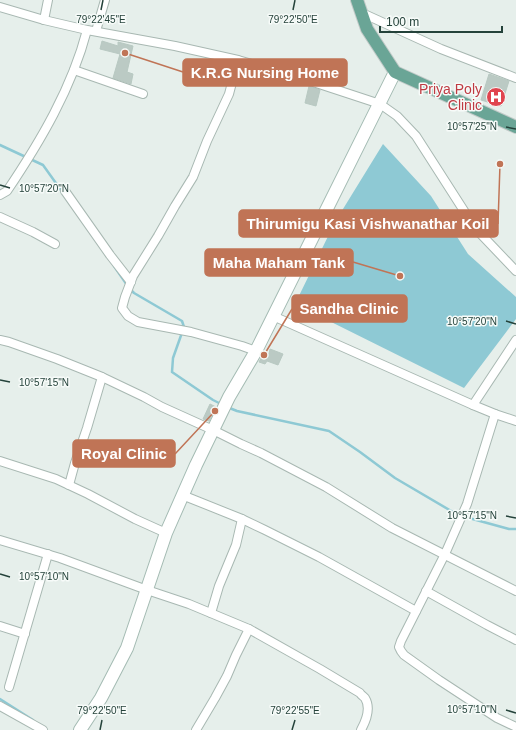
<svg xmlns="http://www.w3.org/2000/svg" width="516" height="730" viewBox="0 0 516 730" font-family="Helvetica,sans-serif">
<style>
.water{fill:#8ec9d4}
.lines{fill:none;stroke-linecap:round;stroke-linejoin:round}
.stream{stroke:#8ec9d4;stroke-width:2.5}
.building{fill:#bbcac4;stroke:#b8c9c2}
.street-casing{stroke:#a8b8b2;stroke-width:10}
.secondary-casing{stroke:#a4bbb3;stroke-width:14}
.primary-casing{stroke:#c2cac8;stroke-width:14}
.street{stroke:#fff;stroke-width:8}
.secondary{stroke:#fff;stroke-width:12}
.primary{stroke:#6aa596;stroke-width:12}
.ticks{fill:none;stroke:#24423a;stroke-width:1.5}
.labels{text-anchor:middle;stroke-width:3;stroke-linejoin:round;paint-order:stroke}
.health-label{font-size:14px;fill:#be3a42;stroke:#f7fbf9;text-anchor:end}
.ticks-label{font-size:10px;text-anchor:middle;fill:#24423a;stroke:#f7fbf9;stroke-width:3;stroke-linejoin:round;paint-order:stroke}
.leader{fill:none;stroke:#c07456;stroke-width:1.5}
.callout-dot{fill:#c07456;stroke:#f7fbf9;stroke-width:1.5}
.callout{fill:#c07456;stroke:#c07456;stroke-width:1.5}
.callout-label{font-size:15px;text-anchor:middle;font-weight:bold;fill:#fff}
</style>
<rect width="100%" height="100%" fill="#e6efeb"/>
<polygon class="water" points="383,144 431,196 468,254 516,297 516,319 464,388 295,304 335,222"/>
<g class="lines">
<g class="stream">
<polyline points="0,145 43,165 63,193"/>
<polyline points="114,266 127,285"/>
<polyline points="130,289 134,293 182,321 184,327 173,358 172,372 213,400 221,404"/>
<polyline points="227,407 237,411 329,431 360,452 395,478 458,515 509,529 516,529"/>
<polyline points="0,699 33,720"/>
</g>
</g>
<g class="building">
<polygon points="102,41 118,46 118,42 133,46 127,72 133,74 131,84 113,78 120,54 100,49"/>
<polygon points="489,74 509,81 501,106 481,100"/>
<polygon points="309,86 320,90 316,106 305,103"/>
<polygon points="270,349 283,354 278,365 267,361 265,364 259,362 264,352 269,354"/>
<polygon points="210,404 216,407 209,421 203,419"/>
</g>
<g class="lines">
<defs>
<g id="street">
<polyline points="0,7 44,20 87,30 175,46 238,60 310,81 380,104 397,116 416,136 475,228 516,271"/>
<polyline points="362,13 441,49 516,78"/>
<polyline points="44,20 48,0"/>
<polyline points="96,31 105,0"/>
<polyline points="238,60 229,94 207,141 193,177 175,206 158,236 133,276 125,297 122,308 128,316 138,322 191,332 242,346 256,351"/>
<polyline points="74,70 143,94"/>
<polyline points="65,191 110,255 131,282"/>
<path d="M 0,195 L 7,191 C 40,142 72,88 87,30"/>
<polyline points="0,217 33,232 55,244"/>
<polyline points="273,316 473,405 495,414 467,504 445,554 401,641 399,647 401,651 404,655 439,680 497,718 514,726"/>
<polyline points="0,340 9,342 57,359 102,377 144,397 162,407 213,430 241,444 261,453 326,487 392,528 516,591"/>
<polyline points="473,405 516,340"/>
<polyline points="495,414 516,421"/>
<polyline points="0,461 56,479 88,494 135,519 166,533"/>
<polyline points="69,485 75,463 87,428 102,377"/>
<polyline points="182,495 242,519 265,530 319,557 416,611"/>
<path d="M 0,540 L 60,558 L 147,590 L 189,604 L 249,629 L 320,669 L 360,693 C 361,695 363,696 365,698 C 371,708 366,721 361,730"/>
<polyline points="426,591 487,625 516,640"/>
<polyline points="211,613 219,586 236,545 242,519"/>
<polyline points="0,626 25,634"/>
<polyline points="9,687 48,554"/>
<polyline points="0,706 43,730"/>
<polyline points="196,730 215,698 227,676 236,655 249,629"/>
</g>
<polyline id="secondary" points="80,730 101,698 127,648 166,533 196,465 229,397 256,351 395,72"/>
<polyline id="primary" points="357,0 367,29 395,72 516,127"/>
</defs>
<use href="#street" class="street-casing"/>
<use href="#secondary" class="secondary-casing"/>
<use href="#primary" class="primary-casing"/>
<use href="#street" class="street"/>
<use href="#secondary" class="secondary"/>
<use href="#primary" class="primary"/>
</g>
<path class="ticks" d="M 101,10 L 103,0M 293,10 L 295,0M 506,127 L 516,129M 0,185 L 10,188M 506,321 L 516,324M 0,380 L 10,382M 506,516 L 516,518M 0,574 L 10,577M 506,710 L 516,713M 100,730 L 102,720M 292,730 L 295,720"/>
<defs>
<symbol id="hospital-disc" viewBox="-11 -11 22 22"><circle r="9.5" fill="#e0444e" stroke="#f7fbf9"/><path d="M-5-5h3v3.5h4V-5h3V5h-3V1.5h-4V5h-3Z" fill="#fff"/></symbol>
</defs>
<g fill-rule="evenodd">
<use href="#hospital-disc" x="485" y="86" width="22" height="22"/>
</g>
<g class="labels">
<g class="health-label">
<text x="482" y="94">Priya Poly<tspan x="482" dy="16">Clinic</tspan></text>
</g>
</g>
<g class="ticks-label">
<text x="101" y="23">79°22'45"E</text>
<text x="293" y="23">79°22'50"E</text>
<text x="472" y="130">10°57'25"N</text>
<text x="44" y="192">10°57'20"N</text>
<text x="472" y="325">10°57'20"N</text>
<text x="44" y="386">10°57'15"N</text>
<text x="472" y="519">10°57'15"N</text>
<text x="44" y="580">10°57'10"N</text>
<text x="472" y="713">10°57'10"N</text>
<text x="102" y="714">79°22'50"E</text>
<text x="295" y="714">79°22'55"E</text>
</g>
<path class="leader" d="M125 53L183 72M500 164L498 224M400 276L353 262M264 355L292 309M215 411L175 454"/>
<g class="callout-dot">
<circle cx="125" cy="53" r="4"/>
<circle cx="500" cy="164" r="4"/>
<circle cx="400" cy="276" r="4"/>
<circle cx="264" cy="355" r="4"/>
<circle cx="215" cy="411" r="4"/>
</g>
<g class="callout">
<rect x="183" y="59" width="164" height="27" rx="4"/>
<rect x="239" y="210" width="259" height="27" rx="4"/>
<rect x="205" y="249" width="148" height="27" rx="4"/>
<rect x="292" y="295" width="115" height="27" rx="4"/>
<rect x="73" y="440" width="102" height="27" rx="4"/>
</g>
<g class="callout-label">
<text x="265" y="78">K.R.G Nursing Home</text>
<text x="368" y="229">Thirumigu Kasi Vishwanathar Koil</text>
<text x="279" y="268">Maha Maham Tank</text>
<text x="349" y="314">Sandha Clinic</text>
<text x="124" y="459">Royal Clinic</text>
</g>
<path d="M380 26v6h122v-6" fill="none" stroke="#24423a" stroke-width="2"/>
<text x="386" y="26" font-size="12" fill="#24423a" stroke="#f7fbf9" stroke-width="3" paint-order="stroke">100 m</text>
</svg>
